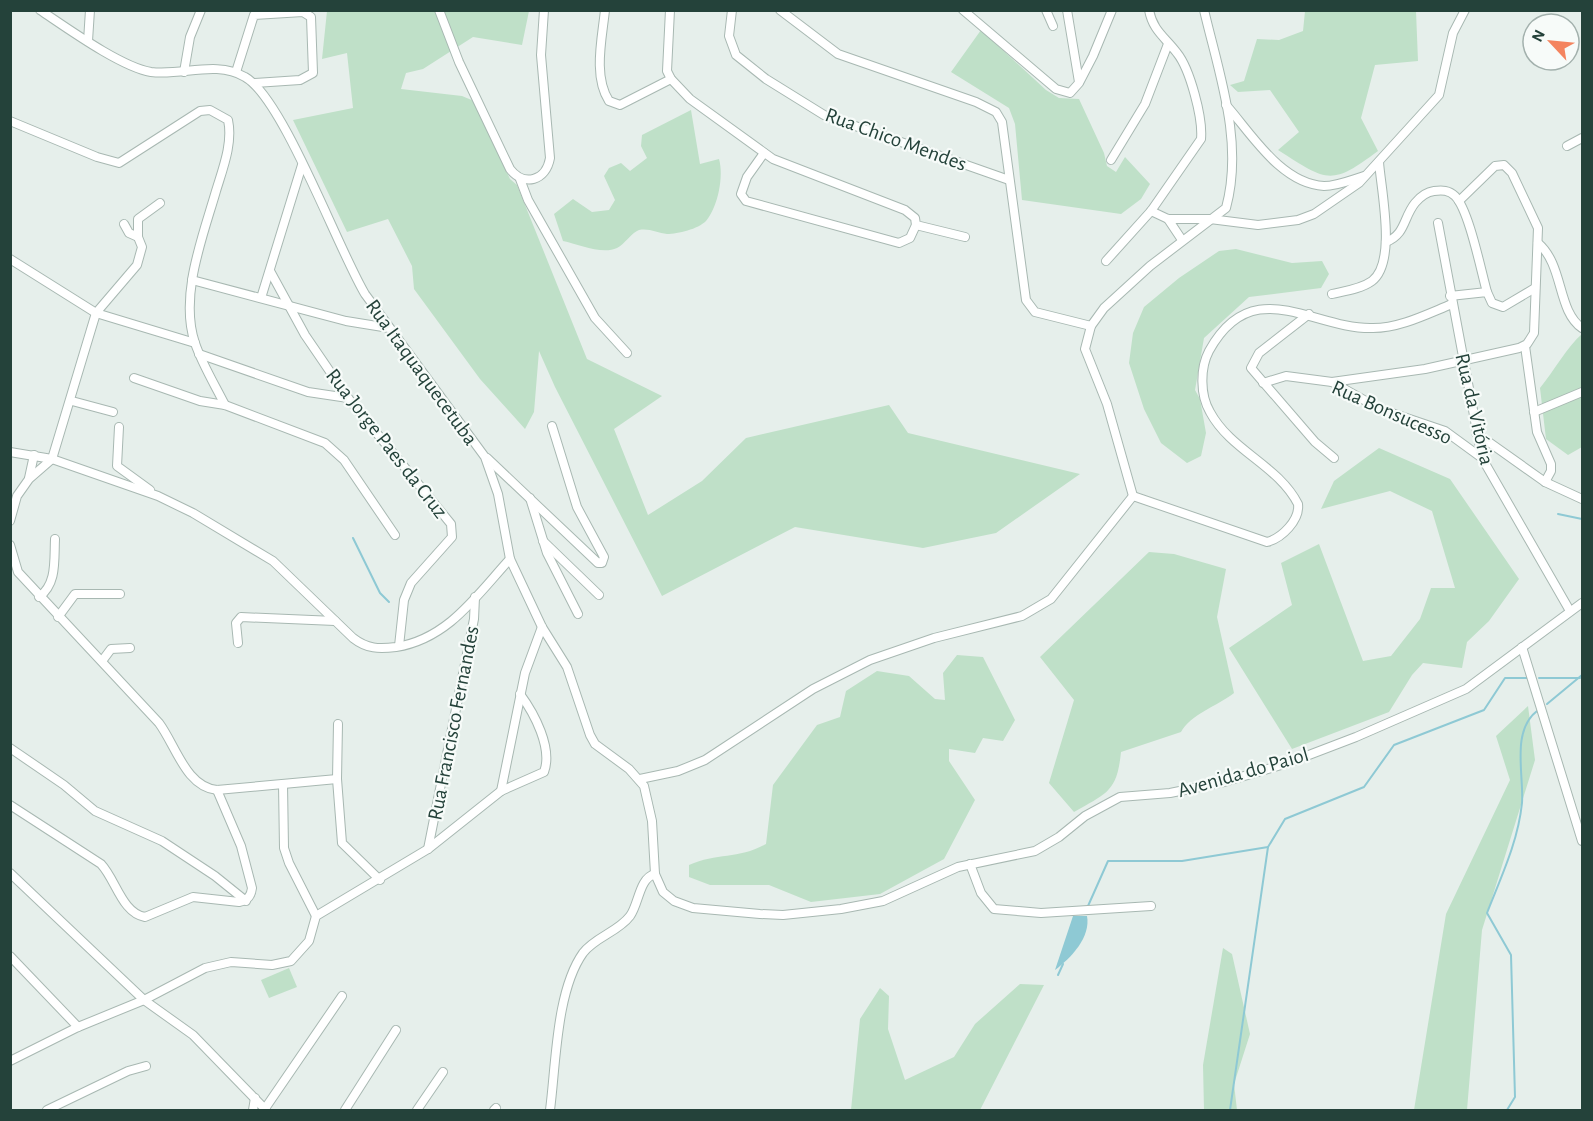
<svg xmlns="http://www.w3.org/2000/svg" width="1593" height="1121" viewBox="0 0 1593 1121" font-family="'Alegreya Sans',sans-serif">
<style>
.green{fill:#bfe0c8}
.water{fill:#8ec9d4}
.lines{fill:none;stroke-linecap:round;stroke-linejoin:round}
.stream{stroke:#8ec9d4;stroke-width:2}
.minor-casing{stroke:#a8b8b2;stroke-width:10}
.minor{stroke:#fff;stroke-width:8}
.labels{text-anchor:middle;stroke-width:4.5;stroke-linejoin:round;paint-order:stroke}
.street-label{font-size:21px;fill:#24423a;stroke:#f7fbf9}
</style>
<rect width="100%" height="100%" fill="#e6efeb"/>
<g class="green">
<polygon points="327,11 529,11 522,45 473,37 423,69 406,73 401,89 462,96 474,101 510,179 517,185 587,359 662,396 614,429 648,515 702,481 746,438 889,405 908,433 1080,474 996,533 923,548 795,527 662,596 555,387 539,351 534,412 525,429 480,379 414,289 412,266 388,219 347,232 293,120 353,108 347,53 322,59"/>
<path d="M 1305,11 L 1416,11 L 1418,61 L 1375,65 L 1361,118 L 1378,151 C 1330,187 1327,181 1278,150 L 1299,132 L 1270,90 L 1238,92 L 1230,85 L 1244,81 L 1257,39 L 1279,40 L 1303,31 Z"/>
<polygon points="981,30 1046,90 1059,98 1079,99 1104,153 1107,166 1116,172 1125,157 1150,184 1141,199 1121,214 1022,200 1015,124 1009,108 951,72"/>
<path d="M 691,110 L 700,164 L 719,159 C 724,176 718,207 706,221 C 698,229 678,234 667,234 C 658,233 649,228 639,230 C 631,233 625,244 617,248 C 602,255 578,244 563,241 L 554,214 L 573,199 L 592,212 L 609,210 L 615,200 L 604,176 L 609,168 L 621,163 L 630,171 L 647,158 L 641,146 L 642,135 Z"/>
<polygon points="1236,249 1292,263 1322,261 1329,274 1321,288 1249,297 1204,338 1195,390 1200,399 1206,433 1201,456 1187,463 1161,443 1144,409 1129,363 1133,333 1144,307 1179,278 1219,251"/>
<path d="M 1582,334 L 1582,447 L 1568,455 L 1546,439 L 1540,388 C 1554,371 1567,347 1582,334 Z"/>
<polygon points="1379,448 1450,479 1519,579 1489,621 1467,642 1462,668 1423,663 1412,675 1389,712 1292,749 1229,648 1292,605 1281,563 1319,544 1363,661 1391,656 1420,619 1431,588 1455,588 1432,511 1390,491 1321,509 1334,481"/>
<path d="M 1149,552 L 1174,554 L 1226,569 L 1217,617 L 1234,693 C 1217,706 1190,715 1181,732 L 1121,752 C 1117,792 1107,793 1074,812 L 1049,783 L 1074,700 L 1040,657 Z"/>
<path d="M 957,655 L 983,657 L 1015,720 L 1003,741 L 983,738 L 975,753 L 949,749 L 949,761 L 975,800 L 944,859 L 880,894 L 811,902 L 769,885 L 710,885 L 689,877 L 689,865 C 717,853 740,859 766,844 L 773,785 L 817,725 L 840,717 L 846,691 L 877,671 L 909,676 L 935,699 L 945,700 L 943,673 Z"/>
<polygon points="1528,706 1535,760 1482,930 1467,1110 1414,1110 1446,914 1510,780 1496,736"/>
<polygon points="1223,948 1232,954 1250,1034 1234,1084 1237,1110 1204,1110 1203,1065"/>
<polygon points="289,968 297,987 269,998 261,980"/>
<polygon points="1020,984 1044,985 980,1110 851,1110 860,1019 880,988 889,996 888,1029 905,1080 954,1057 975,1024"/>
</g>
<path class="water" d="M 1073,916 L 1087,916 C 1091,937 1071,958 1055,970 Z"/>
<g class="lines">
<g class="stream">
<polyline points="1558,514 1582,519"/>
<polyline points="353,538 380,593 389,602"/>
<polyline points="1539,678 1580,678"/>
<polyline points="1547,704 1582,675"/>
<polyline points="1088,906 1108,861 1182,861 1268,847 1285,819 1364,787 1394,745 1484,710 1505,678 1527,678"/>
<polyline points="1058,975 1063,964"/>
<polyline points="1230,1110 1268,847"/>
<path d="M 1507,1110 L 1515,1097 L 1511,955 L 1487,913 C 1501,877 1518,842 1522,803 C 1524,775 1511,731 1537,711"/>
</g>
<defs>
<g id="minor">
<path d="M 40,10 C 67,28 121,67 151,72 C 183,76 216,60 245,77 C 283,98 338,249 365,294 L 485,457 L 498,494 L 510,559 L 542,627 L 567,667 L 590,735 L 595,744 L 629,769 L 644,786 L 652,821 L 655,874 L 663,892 L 674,901 L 693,908 L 760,914 L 783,915 L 841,909 L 883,901 L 958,867 L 1035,851 L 1059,837 L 1085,816 L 1120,797 L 1170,793 L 1224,782 L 1288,763 L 1356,737 L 1466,689 L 1582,603"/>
<path d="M 439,10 L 459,62 L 510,169 C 524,187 546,181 550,158 L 541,55 L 544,10"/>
<path d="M 605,10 C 602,39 593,76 609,101 L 620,105 L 671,79"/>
<polyline points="670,10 667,71 671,79 690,99 773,159 905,210 915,218 916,225 965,237"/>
<polyline points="732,10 729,36 736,55 766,79 824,115 1009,180"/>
<polyline points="780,10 838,54 976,102 996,112 1002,122 1026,300 1035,312 1091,326"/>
<polyline points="963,10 1056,89 1070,93 1079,83 1093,56 1112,10"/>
<polyline points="1046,10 1053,26"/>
<polyline points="1067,10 1079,82"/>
<polyline points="88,41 90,10"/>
<polyline points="184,72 190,37 201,10"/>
<polyline points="236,72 254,15 303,12 311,17 313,73 300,80 255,83"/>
<path d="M 1226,105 C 1251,133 1281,184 1324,186 C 1337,186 1351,180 1364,176"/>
<path d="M 10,121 L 97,157 L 119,163 L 200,111 L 210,110 L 228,120 C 233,143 223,168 216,191 C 203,236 179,296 195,343 C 202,364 215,385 225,405"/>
<polyline points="1567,146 1582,138"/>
<polyline points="764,153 747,177 741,194 746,201 899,243 910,238 916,225"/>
<polyline points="1111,160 1145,104 1168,44"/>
<polyline points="520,179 528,200 595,318 627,353"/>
<polyline points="1151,211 1168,219 1210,219 1258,225 1298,220 1314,214 1359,183 1439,95 1453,33 1465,10"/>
<polyline points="1168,219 1182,240"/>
<polyline points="1438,223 1482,458 1570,611"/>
<polyline points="138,237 138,219 160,203"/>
<path d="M 1386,242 C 1406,234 1403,218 1415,203 C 1420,197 1426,192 1434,191 C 1442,190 1449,190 1455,196 C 1469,210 1481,271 1487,292"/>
<path d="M 1538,243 C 1564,265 1557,311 1582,328"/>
<polyline points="10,259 96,313 195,343"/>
<path d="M 1106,261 L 1151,211 L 1201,139 C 1203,118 1190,69 1177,53 C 1165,37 1153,31 1149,10"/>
<polyline points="270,271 305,335 348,398 451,524 452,537 411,583 404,600 399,646"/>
<polyline points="192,280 346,321 389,328"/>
<path d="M 1332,294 C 1345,291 1361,289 1372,281 C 1397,262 1381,190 1379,162"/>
<polyline points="1450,296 1487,292 1492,303 1503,307 1535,288"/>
<polyline points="261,298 302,165"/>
<polyline points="1309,314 1259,353 1251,368 1315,442 1334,458"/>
<polyline points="1525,346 1537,432 1551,464 1551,471 1545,482"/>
<polyline points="199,354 308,392 348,398"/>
<polyline points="134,378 200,401 225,405 325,443 344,460 395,535"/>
<polyline points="1332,382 1425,369 1519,348 1527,344 1534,333 1538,228 1512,173 1504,165 1495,166 1459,201"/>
<polyline points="1263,383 1286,376 1332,382 1380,409 1445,431 1482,458"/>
<polyline points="72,401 113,412"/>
<polyline points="1534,412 1582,392"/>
<polyline points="119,427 117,466 150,490"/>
<polyline points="1476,433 1545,482 1582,499"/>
<path d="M 10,452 L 52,459 L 158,496 L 193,513 L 273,561 L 353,638 C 367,649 379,649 396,647 C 448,639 477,595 510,559"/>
<polyline points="487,458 598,563 602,563 604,557 577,507 552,426"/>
<polyline points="29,478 34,455"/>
<path d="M 1133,496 L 1267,542 C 1282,538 1300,520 1298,504 C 1278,465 1231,451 1210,412 C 1200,395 1200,368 1209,351 C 1253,271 1313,330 1373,328 C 1400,328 1427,314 1452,304"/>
<path d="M 1133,496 L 1107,404 L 1085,349 L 1091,326 L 1104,308 L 1150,266 L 1226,208 C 1244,142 1219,74 1204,10"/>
<polyline points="530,498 547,553 578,614"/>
<polyline points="10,521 17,496 29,479 52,459 96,313 137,265 142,247 138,237 129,233 124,224"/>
<polyline points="543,541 599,595"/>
<path d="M 10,545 L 18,572 L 159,723 C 176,746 186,787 217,790 L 337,779"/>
<path d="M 39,597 C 57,584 54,561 55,539"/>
<polyline points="58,617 75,594 120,594"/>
<polyline points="238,643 236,623 241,617 335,621"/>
<polyline points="1522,647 1582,841"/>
<polyline points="102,661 111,649 130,648"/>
<polyline points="338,724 337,779 342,843 380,880"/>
<polyline points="10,748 64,785 95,811 162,841 215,876 246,901"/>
<polyline points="640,779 678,771 705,760 813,689 870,660 934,638 1022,616 1051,599 1133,496"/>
<polyline points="283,784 284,848 289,863 316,916"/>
<polyline points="501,791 525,673 542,627"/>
<path d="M 10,805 L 101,864 C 116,880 122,913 145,917 L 193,897 L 239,902 C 248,900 251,896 252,888 L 241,846 L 217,790"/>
<polyline points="428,849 474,619 475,597"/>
<polyline points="970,864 981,893 994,909 1041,913 1151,906"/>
<polyline points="10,873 144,1000 193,1035 266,1110"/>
<polyline points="10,956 78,1027"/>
<path d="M 10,1061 L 78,1027 L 144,1000 L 205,968 L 231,962 L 272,965 L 291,961 L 309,941 L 316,916 L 428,849 L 501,791 L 544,772 C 553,748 534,713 520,694"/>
<polyline points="47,1110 128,1071 146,1066"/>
<polyline points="253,1110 255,1098"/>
<polyline points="264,1110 342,996"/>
<polyline points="345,1110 396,1030"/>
<polyline points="417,1110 443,1072"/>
<polyline points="494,1110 496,1108"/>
<path d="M 550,1110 C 556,1065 556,991 583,953 C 595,937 618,932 630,916 C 639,904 639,878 655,874"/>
</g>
</defs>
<use href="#minor" class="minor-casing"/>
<use href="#minor" class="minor"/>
</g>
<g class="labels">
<g class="street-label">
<text transform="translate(896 139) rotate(20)" y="7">Rua Chico Mendes</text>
<text transform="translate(422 372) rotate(54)" y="7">Rua Itaquaquecetuba</text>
<text transform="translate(1475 409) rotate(77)" y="7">Rua da Vitória</text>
<text transform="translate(1392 412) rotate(24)" y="7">Rua Bonsucesso</text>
<text transform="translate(387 443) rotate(52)" y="7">Rua Jorge Paes da Cruz</text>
<text transform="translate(453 723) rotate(-79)" y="7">Rua Francisco Fernandes</text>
<text transform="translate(1243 772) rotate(-16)" y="7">Avenida do Paiol</text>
</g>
</g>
<rect width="1593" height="1121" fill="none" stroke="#24423a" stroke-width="24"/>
<g transform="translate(1551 42) rotate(296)"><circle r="28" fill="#f7fbf9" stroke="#a3b1ad" stroke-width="1.5"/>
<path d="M0-4.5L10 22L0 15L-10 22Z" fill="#f4845f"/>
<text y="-9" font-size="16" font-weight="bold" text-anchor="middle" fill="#24423a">N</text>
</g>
</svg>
